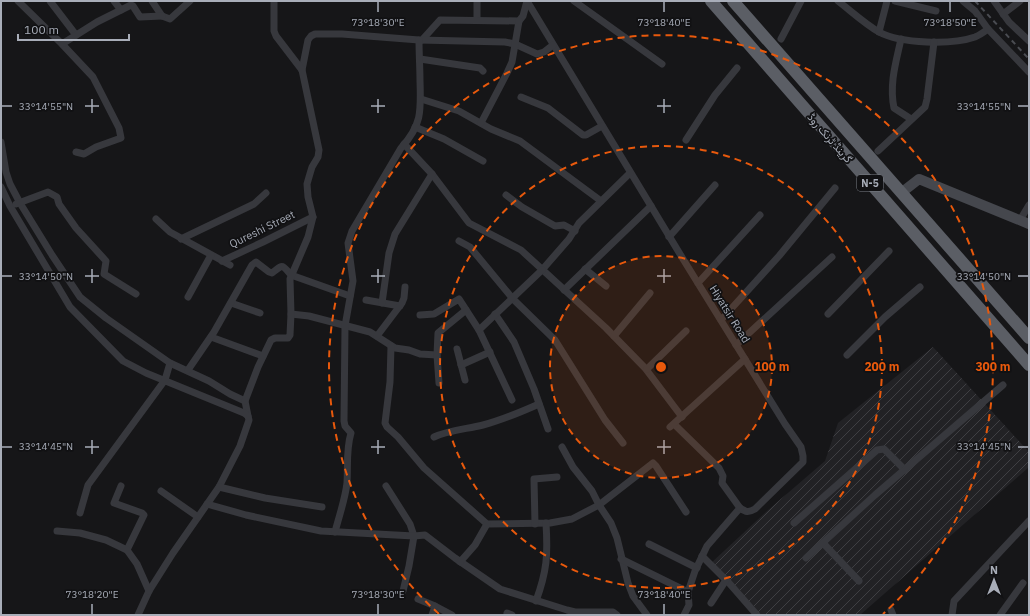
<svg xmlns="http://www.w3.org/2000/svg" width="1030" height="616" viewBox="0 0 1030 616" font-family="'IBM Plex Sans',Vazirmatn,sans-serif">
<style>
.industrial{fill:url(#industrial-furrows)}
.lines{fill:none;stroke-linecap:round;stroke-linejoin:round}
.minor{stroke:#37383d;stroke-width:7}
.secondary{stroke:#45474d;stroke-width:10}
.trunk{stroke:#5b5e65;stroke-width:12}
.rail{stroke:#4a4c52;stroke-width:2;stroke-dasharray:5 4;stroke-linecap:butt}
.ticks{fill:none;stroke:#a8adb8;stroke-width:1.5}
.ring{fill:none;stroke:#e8590c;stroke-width:2;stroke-dasharray:7 5}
.labels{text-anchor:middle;stroke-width:3.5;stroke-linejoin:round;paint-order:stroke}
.shield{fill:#111113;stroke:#7b7e86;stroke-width:1}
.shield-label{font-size:10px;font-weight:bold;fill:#a8adb8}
.street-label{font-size:11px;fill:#a8adb8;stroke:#111113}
.ticks-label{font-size:10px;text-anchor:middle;fill:#a8adb8;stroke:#111113;stroke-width:3.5;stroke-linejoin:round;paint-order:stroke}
.centre{fill:#e8590c;stroke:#111113;stroke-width:2}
.ring-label{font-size:12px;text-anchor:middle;font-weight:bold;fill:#e8590c;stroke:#111113;stroke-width:3.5;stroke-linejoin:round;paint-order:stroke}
</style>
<defs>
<pattern id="industrial-furrows" width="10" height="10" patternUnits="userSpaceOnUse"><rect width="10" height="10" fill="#222225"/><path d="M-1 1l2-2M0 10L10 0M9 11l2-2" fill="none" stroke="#3f3f43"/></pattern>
</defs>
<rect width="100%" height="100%" fill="#161618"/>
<polygon class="industrial" points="933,347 1029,452 1029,467 860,615 756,615 710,564 767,511 825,461 838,423"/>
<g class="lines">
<g class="minor">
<polyline points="18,1 62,44 93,77 119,128 121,138 96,147 84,154 76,152"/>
<polyline points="50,1 76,35"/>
<polyline points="114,1 121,10"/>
<polyline points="152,1 162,16 170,19 190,1"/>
<path d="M 527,1 L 683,259 L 785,424 L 801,447 L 803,456 L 803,462 L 755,509 C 748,513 746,512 740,508 L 707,546 L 695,571 L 688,592 L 689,605 L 684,615"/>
<polyline points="574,1 662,64"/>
<path d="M 838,1 C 851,11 865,24 879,32 C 901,44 952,45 975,37 C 980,35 984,32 988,29"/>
<polyline points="895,1 936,11"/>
<polyline points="963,1 975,11 988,29 1029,72"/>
<polyline points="994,1 1009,22 1029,41"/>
<polyline points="1003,14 1020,1"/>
<polyline points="477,20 477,1"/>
<polyline points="879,32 887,1"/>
<polyline points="781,39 801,1"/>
<path d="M 901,39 C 896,62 889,84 894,108 L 911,119"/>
<polyline points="422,40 440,20 519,21 523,16 527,1"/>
<polyline points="62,44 97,22 131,5 133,6 140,17 162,16"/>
<polyline points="420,59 480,68 483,71"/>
<polyline points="302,70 308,40 311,36 315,34 342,34 419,40 505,42 515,44 537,54 544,52 553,45"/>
<polyline points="521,97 548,108 583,135 586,135 602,126"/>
<polyline points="421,99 459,111 491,129 520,141 601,201"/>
<polyline points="481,123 507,73 512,62 519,21"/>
<polyline points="415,127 444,139 483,161"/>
<polyline points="686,140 715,95 737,68"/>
<polyline points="1,142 6,172 10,184 20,203 52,255 80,297 106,318 170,363 209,381 230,394 245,401 248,416"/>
<polyline points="404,144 432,174 469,223 521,250 606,328 645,368 682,417"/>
<polyline points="878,151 925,107 927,99 934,42"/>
<polyline points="1,187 10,206 70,307 123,361 146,373 244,413 248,416 249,420 240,446 219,487 173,553 149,591 138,615"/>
<polyline points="506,195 522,207 555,226 564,225 575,231"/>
<polyline points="16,204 48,192 57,197 59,204 76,228 106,261 104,274 136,294"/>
<polyline points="156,219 170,232 230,265"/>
<polyline points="1020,220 1029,205"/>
<polyline points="669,237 715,185"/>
<polyline points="181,239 254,204 266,193"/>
<polyline points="459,241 470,247 513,299 555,340 605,420 623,443"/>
<polyline points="222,261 263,242 313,217"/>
<polyline points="585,269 606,286"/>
<polyline points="542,270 569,239 579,223 630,173"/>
<polyline points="698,283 760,215"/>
<polyline points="564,290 651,206"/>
<polyline points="188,297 211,255"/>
<polyline points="366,300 400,306"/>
<polyline points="231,303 260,313"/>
<polyline points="382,303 389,253 395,234 432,174"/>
<polyline points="291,314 309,316 370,332 395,348 409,350 420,354 437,355"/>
<polyline points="495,314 514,342 534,389 548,429"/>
<polyline points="828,314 889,251"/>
<polyline points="420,315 434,314 459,299 479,330 512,400"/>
<polyline points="721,320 779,256 835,188"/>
<polyline points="479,330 542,270"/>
<polyline points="377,336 402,303 404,298 405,287"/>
<polyline points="614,336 650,293"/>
<polyline points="211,337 263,356"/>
<polyline points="736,345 832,257"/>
<polyline points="391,346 390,382 385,423 387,427 398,437 424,468 487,524 550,523 572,519 599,505 653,463 656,466 686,512"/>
<polyline points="457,349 465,380"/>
<polyline points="847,355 885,317 920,287"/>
<polyline points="461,365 490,352"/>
<polyline points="647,369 686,331"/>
<path d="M 188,370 L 214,332 L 252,265 L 256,262 L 269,272 L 272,273 C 283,265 281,263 291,275 L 350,296"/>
<polyline points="439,383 437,355 438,333 466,310"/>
<polyline points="245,401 258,367 271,340 275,338 288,338 290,335 291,314 290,279 308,237 313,217 308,197 307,184 309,177 312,167 318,157 319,150 302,70 276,36 274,31 274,1"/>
<polyline points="675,425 719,468 723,476 722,483 740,508"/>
<polyline points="670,427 745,359"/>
<path d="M 434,437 C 449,430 467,429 483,425 C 502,420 521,412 539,404"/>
<polyline points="562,447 573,467 592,491 599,505 611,523 617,538 628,583 633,596 647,615"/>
<polyline points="121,486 114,503 142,513 144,515 127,550"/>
<polyline points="386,486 410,524 414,536 409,566 403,591"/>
<polyline points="219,487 265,498 322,507"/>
<polyline points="161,491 198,517"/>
<polyline points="207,504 246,515 321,531 414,536 425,535 455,558 500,589 567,610 575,612 613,612 617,615"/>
<polyline points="80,513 88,485 165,380 170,363"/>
<polyline points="794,523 877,450 884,449 905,470"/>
<polyline points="535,524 534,479 557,477"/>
<polyline points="57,531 80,533 106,540 127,550 137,564 149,591"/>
<path d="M 335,532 C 339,516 345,500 347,483 C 348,466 346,449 351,433 L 345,426 L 344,421 L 345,326 L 353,281 L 348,243 L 352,231 L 401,148 C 422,125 421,111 420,81 C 420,68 419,54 419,40"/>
<polyline points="823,543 859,581"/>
<polyline points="649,544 697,568"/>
<polyline points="702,556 729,583 757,615"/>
<polyline points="806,558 875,495 1003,385"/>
<polyline points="621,559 688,592"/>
<polyline points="460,562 475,545 487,524"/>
<polyline points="418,599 435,606 452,615"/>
<path d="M 536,601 C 547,571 548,555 546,523"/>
<polyline points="711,603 726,580"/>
<polyline points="891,610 893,615"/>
<polyline points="507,613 512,615"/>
<polyline points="432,615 435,606"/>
<polyline points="952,615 954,601 1029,521"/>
<polyline points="1000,615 1023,583"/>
</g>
<polyline class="secondary" points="901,193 919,179 1029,224"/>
<g class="trunk">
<polyline points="711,1 1029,365"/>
<polyline points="733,1 1029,338"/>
</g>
<polyline class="rail" points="975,1 1029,59"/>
</g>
<path class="ticks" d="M 378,2 L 378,12M 664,2 L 664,12M 950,2 L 950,12M 92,99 L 92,113M 378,99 L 378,113M 664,99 L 664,113M 2,106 L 12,106M 85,106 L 99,106M 371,106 L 385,106M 657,106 L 671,106M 1018,106 L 1028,106M 92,269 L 92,283M 378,269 L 378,283M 664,269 L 664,283M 2,276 L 12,276M 85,276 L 99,276M 371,276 L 385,276M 657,276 L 671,276M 1018,276 L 1028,276M 92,440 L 92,454M 378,440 L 378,454M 664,440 L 664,454M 2,447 L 12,447M 85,447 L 99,447M 371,447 L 385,447M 657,447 L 671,447M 1018,447 L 1028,447M 92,604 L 92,614M 378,604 L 378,614M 664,604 L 664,614"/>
<circle cx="661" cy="367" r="111" fill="#e8590c" fill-opacity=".12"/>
<g class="ring">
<circle cx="661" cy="367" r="111"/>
<circle cx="661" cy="367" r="221"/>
<path d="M439 614A332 332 0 1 1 883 614"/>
</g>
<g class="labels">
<rect class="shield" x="857" y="175" width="26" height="16" rx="3"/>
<g class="shield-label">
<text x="870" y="187">N-5</text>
</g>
<g class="street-label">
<text transform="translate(830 138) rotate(49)" y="4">گرینڈ ٹرنک روڈ</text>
<text transform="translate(262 229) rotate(-26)" y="4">Qureshi Street</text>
<text transform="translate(730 314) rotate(58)" y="4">Hiyatsir Road</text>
</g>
</g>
<g class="ticks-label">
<text x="378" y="26">73°18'30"E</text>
<text x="664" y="26">73°18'40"E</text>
<text x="950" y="26">73°18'50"E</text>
<text x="46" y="110">33°14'55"N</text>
<text x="984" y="110">33°14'55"N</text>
<text x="46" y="280">33°14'50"N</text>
<text x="984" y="280">33°14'50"N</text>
<text x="46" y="450">33°14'45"N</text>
<text x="984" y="450">33°14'45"N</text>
<text x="92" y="598">73°18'20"E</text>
<text x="378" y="598">73°18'30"E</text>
<text x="664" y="598">73°18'40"E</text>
</g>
<circle cx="661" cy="367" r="6" class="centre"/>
<g class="ring-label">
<text x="772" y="371">100 m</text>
<text x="882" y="371">200 m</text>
<text x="993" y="371">300 m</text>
</g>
<rect width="1030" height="616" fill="none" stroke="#a8adb8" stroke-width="4"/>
<g transform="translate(994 580)" stroke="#111113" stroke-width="3" paint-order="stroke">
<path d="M0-3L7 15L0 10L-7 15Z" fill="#a8adb8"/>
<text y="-6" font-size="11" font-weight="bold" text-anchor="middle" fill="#a8adb8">N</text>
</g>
<path d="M18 34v6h111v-6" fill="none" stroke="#a8adb8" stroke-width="2"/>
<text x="24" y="34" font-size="12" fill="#a8adb8" stroke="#111113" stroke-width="3" paint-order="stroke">100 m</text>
</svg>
